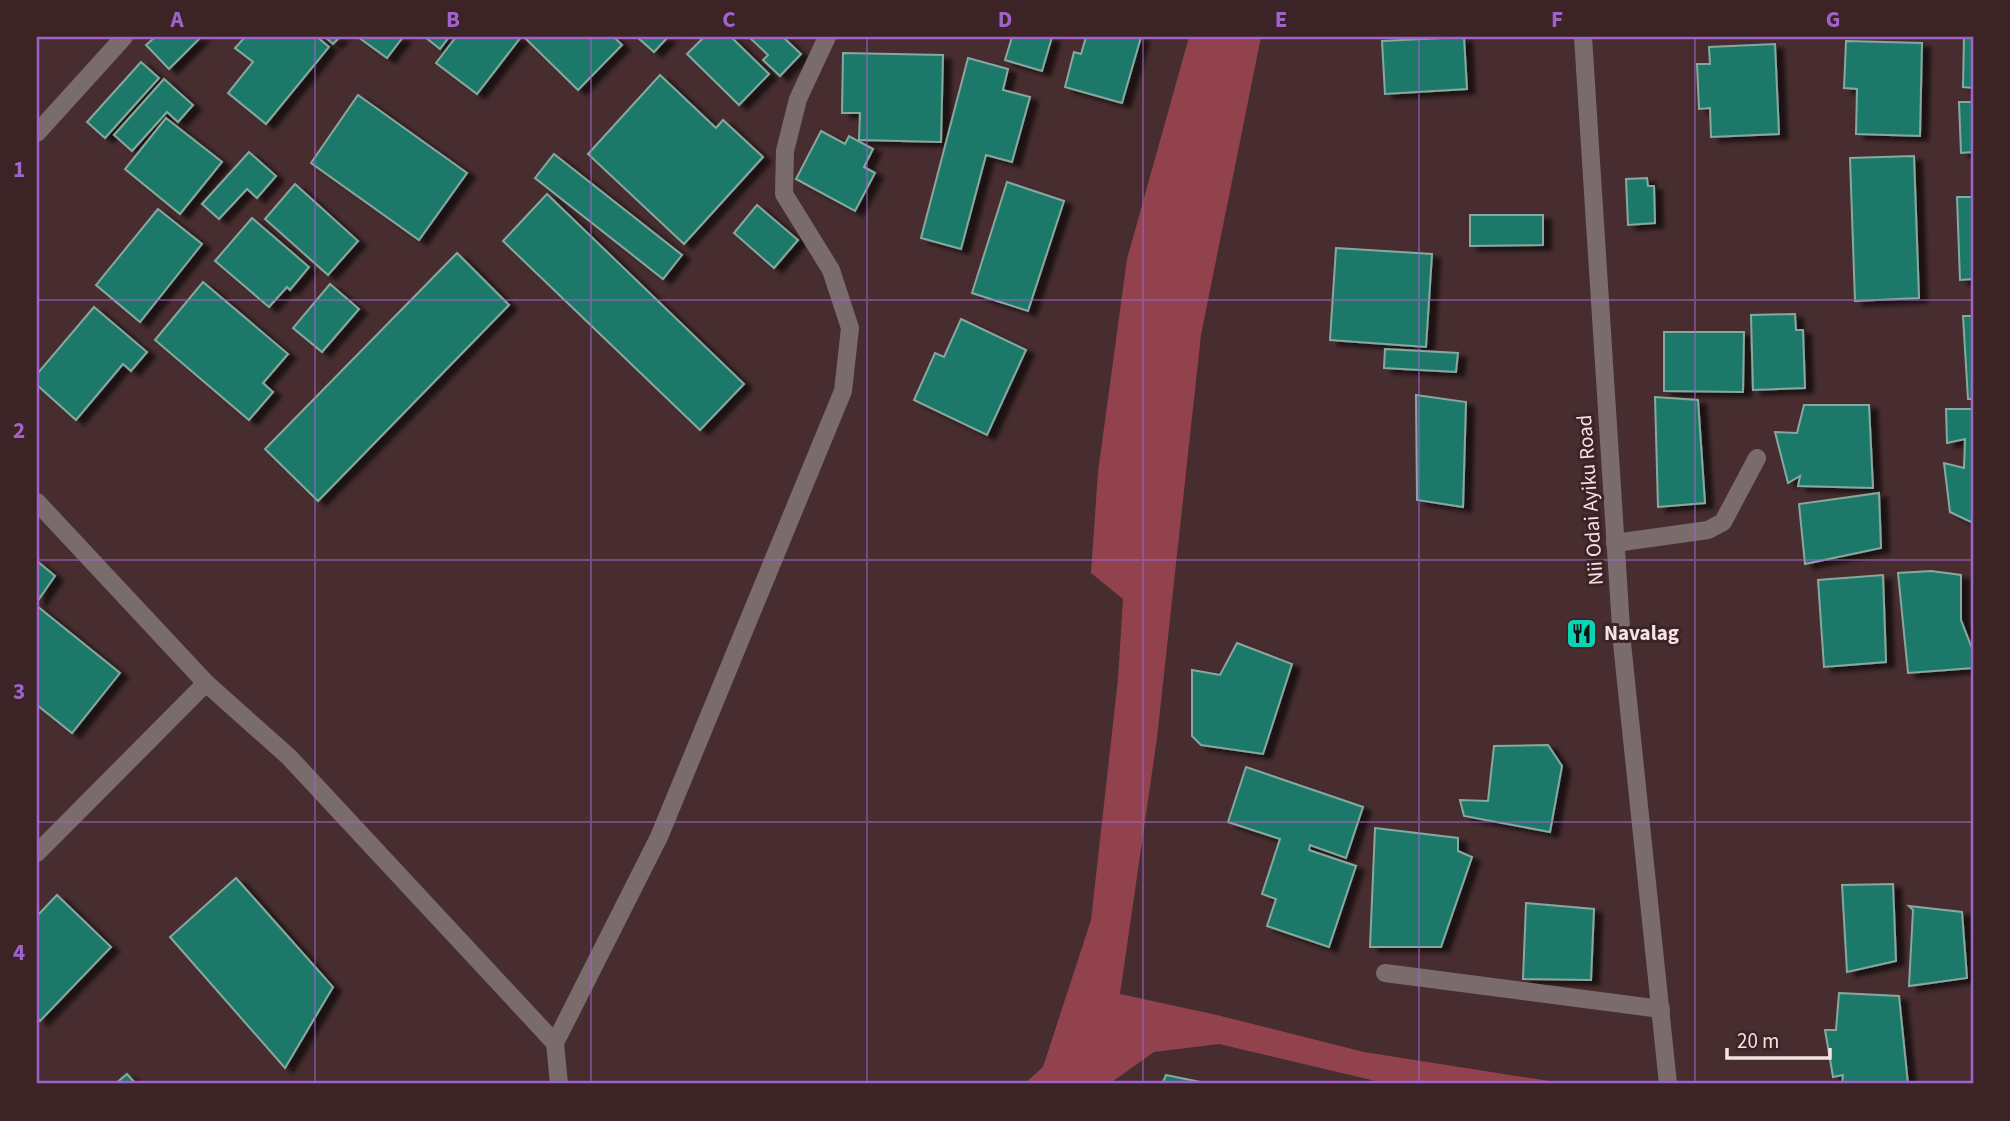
<svg xmlns="http://www.w3.org/2000/svg" width="2010" height="1121" viewBox="0 0 2010 1121" font-family="'Source Sans 3',sans-serif">
<style>
.water{fill:#91424d}
.building{fill:#1f7867;stroke:#87a89f;stroke-width:2;filter:url(#shadow)}
.lines{fill:none;stroke-linecap:round;stroke-linejoin:round}
.service{stroke:#7a6c6d;stroke-width:18}
.minor{stroke:#7a6c6d;stroke-width:18}
.tertiary{stroke:#7a6c6d;stroke-width:18}
.grid{fill:none;stroke:#a063ca;stroke-width:2;stroke-opacity:0.55}
.labels{text-anchor:middle;stroke-width:6;stroke-linejoin:round;paint-order:stroke}
.street-label{font-size:21px;fill:#f5e3e4;stroke:#3c2326}
.poi-label{font-size:21px;font-weight:bold;fill:#f5e3e4;stroke:#3c2326;text-anchor:start}
.neatline{fill:none;stroke:#a063ca;stroke-width:2.5}
.grid-label{font-size:23px;text-anchor:middle;font-weight:bold;fill:#a063ca}
</style>
<defs>
<filter id="shadow"><feDropShadow dx="8" dy="4.5" stdDeviation="2" flood-color="#0009"/></filter>
</defs>
<rect width="100%" height="100%" fill="#472d2f"/>
<polygon class="water" points="1189,37 1261,37 1201,335 1157,738 1120,994 1217,1015 1364,1052 1568,1084 1388,1084 1219,1044 1154,1052 1109,1084 1024,1084 1043,1067 1091,920 1118,679 1123,599 1091,573 1098,472 1127,259"/>
<g class="building">
<polygon points="155,37 201,37 169,69 146,45"/>
<polygon points="245,37 317,37 329,47 266,124 228,93 253,62 235,48"/>
<polygon points="325,37 340,37 333,44"/>
<polygon points="358,37 403,37 387,58"/>
<polygon points="425,37 449,37 440,49"/>
<polygon points="456,37 521,37 477,94 436,63"/>
<polygon points="524,37 614,37 622,45 578,90"/>
<polygon points="637,37 668,37 654,52"/>
<polygon points="704,37 731,37 769,74 739,105 687,54"/>
<polygon points="754,37 783,37 801,54 780,76 763,60 768,55 751,39"/>
<polygon points="1012,37 1052,37 1042,71 1005,60"/>
<polygon points="1086,37 1141,37 1122,103 1065,87 1074,52 1081,54"/>
<polygon points="1464,37 1467,89 1385,94 1382,41"/>
<polygon points="1964,37 1973,37 1973,88 1963,87"/>
<polygon points="1846,41 1922,43 1920,136 1856,134 1857,89 1844,88"/>
<polygon points="1775,44 1779,134 1711,137 1710,108 1699,109 1697,64 1710,64 1709,47"/>
<polygon points="843,53 943,55 941,142 859,140 860,113 842,113"/>
<polygon points="968,58 1008,69 1003,90 1030,97 1012,162 986,155 961,249 921,238"/>
<polygon points="141,62 159,78 105,138 87,122"/>
<polygon points="660,75 716,128 723,120 763,157 684,244 588,154"/>
<polygon points="164,79 193,105 178,122 167,112 132,151 114,135"/>
<polygon points="358,95 467,173 419,240 311,163"/>
<polygon points="1959,102 1973,102 1973,152 1961,153"/>
<polygon points="166,118 222,162 180,214 125,169"/>
<polygon points="821,131 845,144 849,136 873,149 864,167 875,173 855,211 796,179"/>
<polygon points="249,152 276,176 257,198 247,189 219,219 202,204"/>
<polygon points="554,154 682,255 663,279 535,178"/>
<polygon points="1914,156 1919,298 1855,301 1850,158"/>
<polygon points="1647,178 1648,186 1654,186 1655,223 1628,225 1626,179"/>
<polygon points="1007,182 1064,201 1028,311 972,293"/>
<polygon points="295,184 358,241 328,275 265,219"/>
<polygon points="547,194 744,384 700,430 503,241"/>
<polygon points="1957,197 1973,197 1973,279 1960,280"/>
<polygon points="757,205 798,240 774,268 734,233"/>
<polygon points="158,209 202,244 140,322 96,285"/>
<polygon points="1470,215 1543,215 1543,245 1470,246"/>
<polygon points="252,218 309,267 290,290 287,287 269,307 215,261"/>
<polygon points="1336,248 1432,254 1426,347 1330,340"/>
<polygon points="457,253 509,305 318,501 265,449"/>
<polygon points="203,282 288,354 263,383 273,392 249,420 155,340"/>
<polygon points="330,284 359,309 322,352 293,328"/>
<polygon points="94,307 147,352 131,371 123,364 76,420 37,385 37,374"/>
<polygon points="1795,314 1796,330 1803,330 1805,388 1753,390 1751,315"/>
<polygon points="1963,316 1973,316 1973,399 1968,399"/>
<polygon points="961,319 1026,350 987,435 914,400 935,353 944,357"/>
<polygon points="1664,332 1744,332 1743,392 1664,391"/>
<polygon points="1385,349 1458,353 1456,372 1384,368"/>
<polygon points="1416,395 1466,402 1463,507 1417,500"/>
<polygon points="1655,397 1698,400 1705,503 1658,507"/>
<polygon points="1804,405 1869,405 1873,488 1798,486 1800,476 1788,483 1775,432 1797,433"/>
<polygon points="1946,409 1973,409 1973,523 1950,512 1944,463 1964,468 1965,439 1947,443"/>
<polygon points="1879,493 1881,548 1805,564 1799,504"/>
<polygon points="37,561 55,576 37,602"/>
<polygon points="1931,571 1961,575 1961,620 1973,651 1973,668 1908,673 1898,573"/>
<polygon points="1883,575 1886,662 1824,667 1818,580"/>
<polygon points="37,606 120,673 72,733 37,705"/>
<polygon points="1237,643 1292,664 1263,754 1201,745 1192,736 1192,670 1220,675"/>
<polygon points="1548,745 1562,766 1550,832 1464,816 1460,800 1488,801 1494,746"/>
<polygon points="1246,767 1363,807 1346,858 1310,845 1309,850 1356,866 1329,947 1267,926 1276,899 1262,894 1280,839 1228,822"/>
<polygon points="1375,828 1458,838 1458,851 1472,857 1441,947 1370,947"/>
<polygon points="236,878 333,987 285,1068 170,937"/>
<polygon points="1893,884 1896,961 1847,972 1842,885"/>
<polygon points="57,895 111,947 40,1021 37,1017 37,916"/>
<polygon points="1526,903 1594,909 1591,980 1523,979"/>
<polygon points="1909,906 1962,912 1967,978 1909,986 1913,910"/>
<polygon points="1839,993 1899,996 1908,1084 1842,1084 1843,1075 1833,1077 1825,1030 1836,1030"/>
<polygon points="127,1074 136,1084 115,1084"/>
<polygon points="1166,1075 1210,1084 1162,1084"/>
</g>
<g class="lines">
<g class="service">
<polyline points="1615,543 1708,530 1723,522 1757,458"/>
<polyline points="1385,973 1661,1009"/>
</g>
<g class="minor">
<polyline points="37,502 206,683 289,757 555,1043"/>
<polyline points="37,853 206,683"/>
<polyline points="559,1084 555,1043 659,837 843,391 850,328 831,270 784,194 785,151 798,99 827,37"/>
</g>
<g class="tertiary">
<polyline points="1583,37 1622,643 1668,1084"/>
<polyline points="37,133 124,37"/>
</g>
</g>
<path class="grid" d="M 315,37 L 315,1084M 591,37 L 591,1084M 867,37 L 867,1084M 1143,37 L 1143,1084M 1419,37 L 1419,1084M 1695,37 L 1695,1084M 37,300 L 1973,300M 37,560 L 1973,560M 37,822 L 1973,822"/>
<defs>
<symbol id="restaurant-square" viewBox="-11 -11 22 22"><rect x="-9" y="-9" width="18" height="18" rx="4" fill="#09d5b5" stroke="#3c2326"/><path d="M-5-6h1v4h1v-4h1v4h1v-4h1v5L-1.5 .5V6h-2V.5L-5-1ZM5-6V6H3V1.5H1.5Q1.5-4 5-6Z" fill="#111"/></symbol>
</defs>
<g fill-rule="evenodd">
<use href="#restaurant-square" x="1564" y="616" width="35" height="35"/>
</g>
<g class="labels">
<g class="street-label">
<text transform="translate(1590 500) rotate(-94)" y="7">Nii Odai Ayiku Road</text>
</g>
<g class="poi-label">
<text x="1604" y="640">Navalag</text>
</g>
</g>
<rect width="2010" height="1121" fill="none" stroke="#3c2326" stroke-width="77"/>
<path d="M1727 1048v10h103v-10" fill="none" stroke="#f5e3e4" stroke-width="3.5"/>
<text x="1737" y="1048" font-size="21" fill="#f5e3e4" stroke="#3c2326" stroke-width="5" paint-order="stroke">20 m</text>
<rect x="38" y="38" width="1934" height="1044" class="neatline"/>
<g class="grid-label">
<text x="177" y="27">A</text>
<text x="453" y="27">B</text>
<text x="729" y="27">C</text>
<text x="1005" y="27">D</text>
<text x="1281" y="27">E</text>
<text x="1557" y="27">F</text>
<text x="1833" y="27">G</text>
<text x="19" y="177">1</text>
<text x="19" y="438">2</text>
<text x="19" y="699">3</text>
<text x="19" y="960">4</text>
</g>
</svg>
